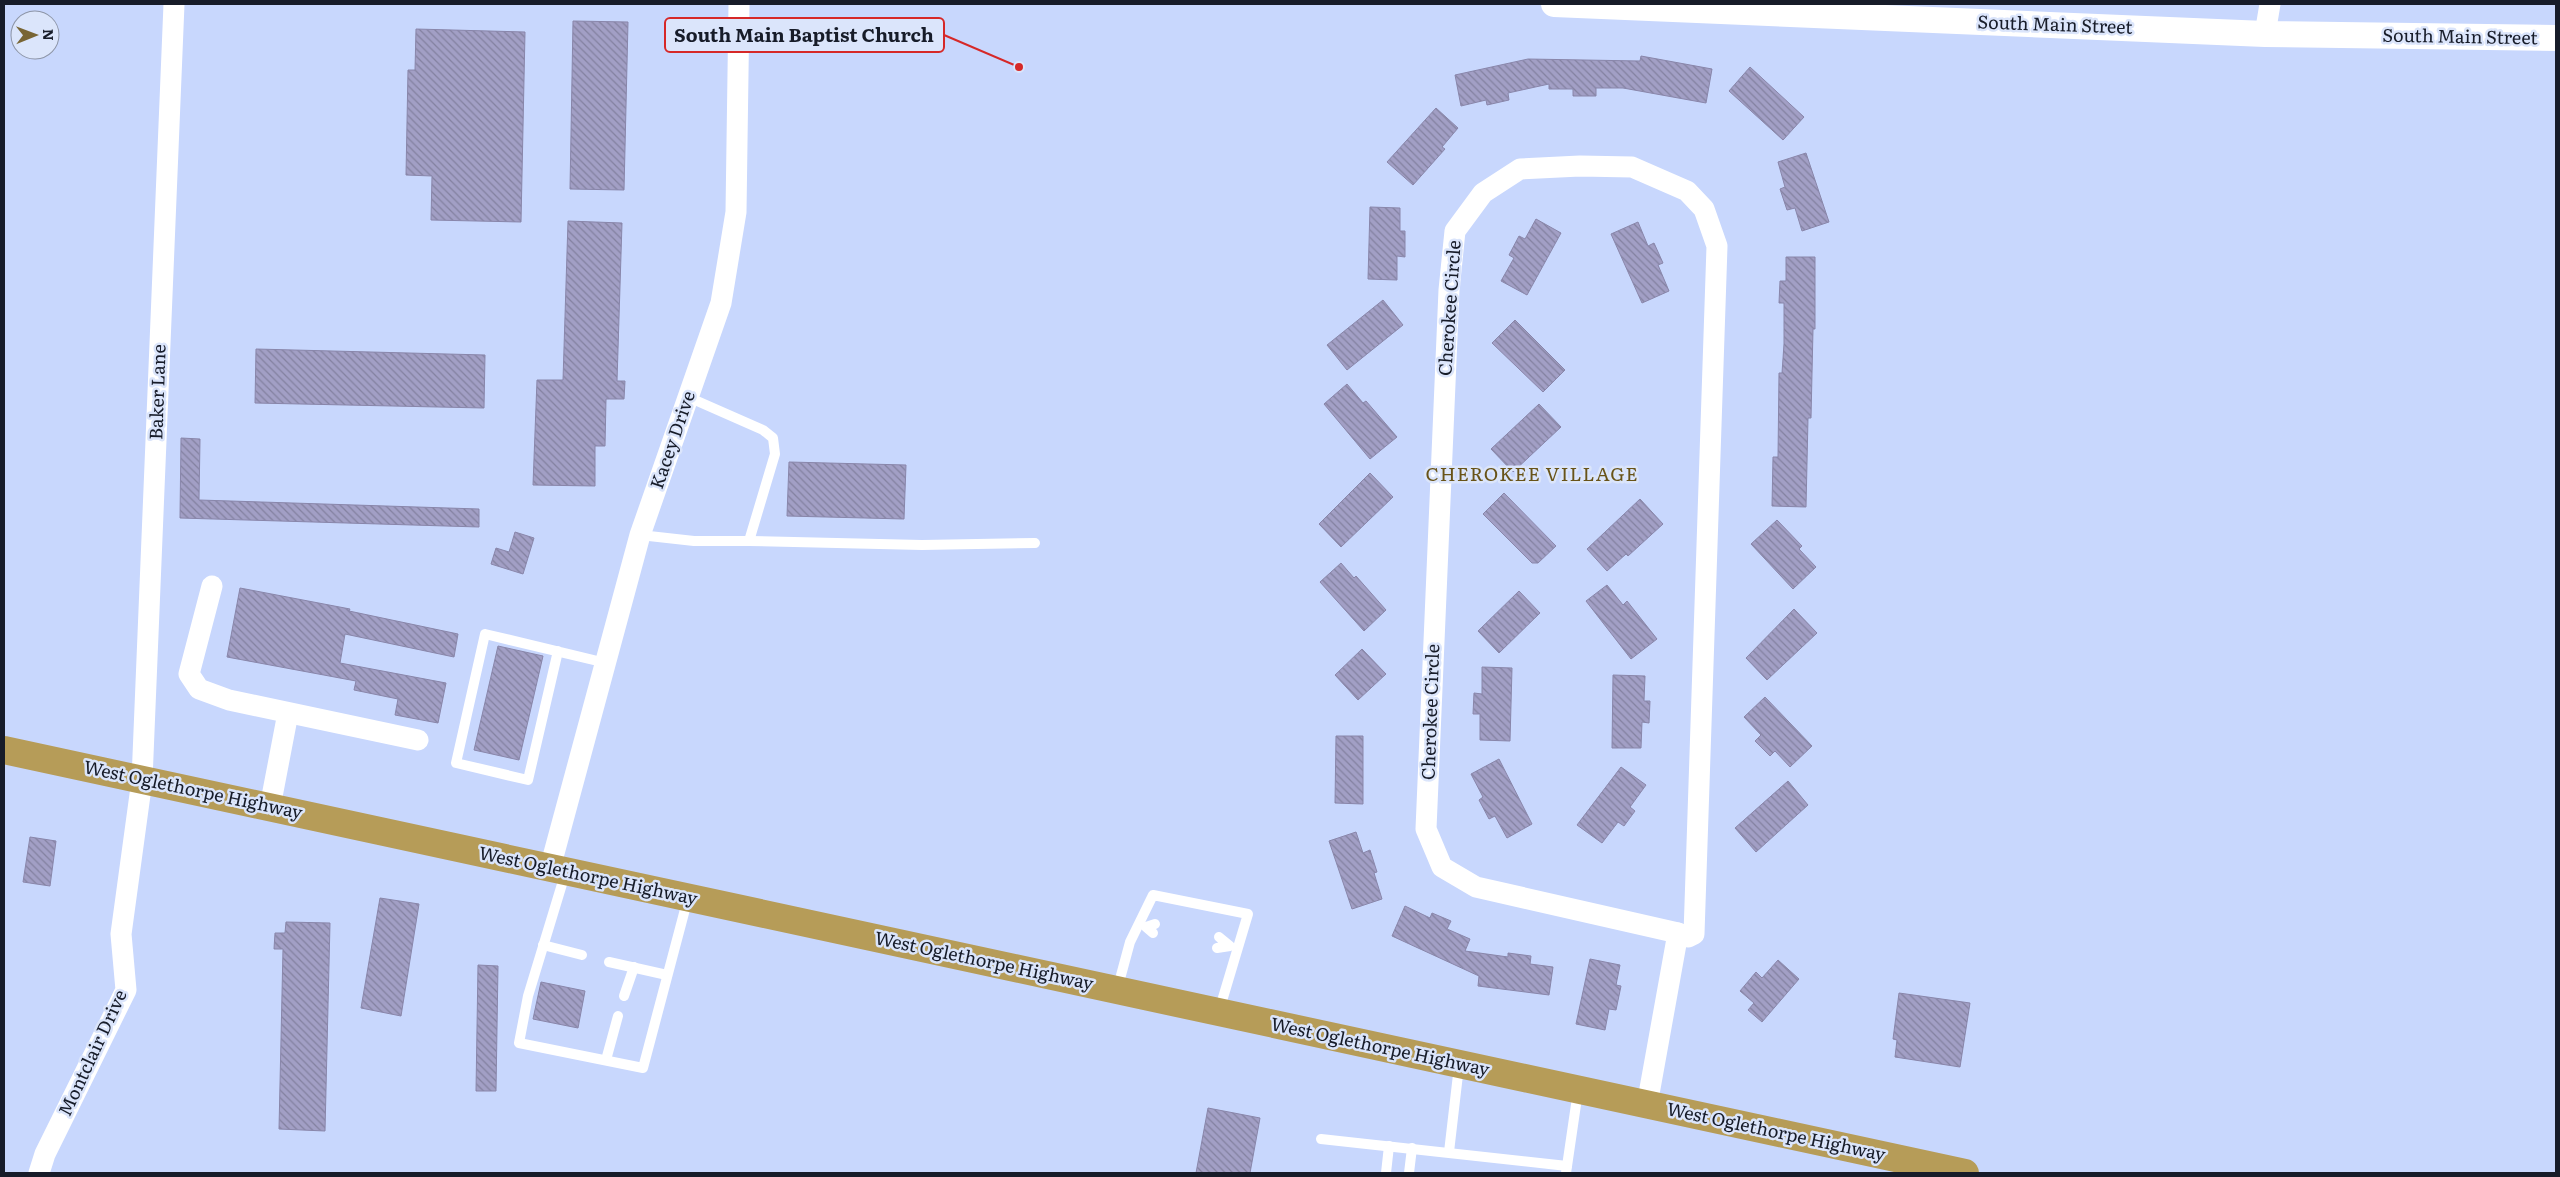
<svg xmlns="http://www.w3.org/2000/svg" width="2560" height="1177" viewBox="0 0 2560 1177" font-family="Literata,serif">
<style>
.building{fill:url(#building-back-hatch);stroke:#8986aa}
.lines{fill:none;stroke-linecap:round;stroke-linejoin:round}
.service{stroke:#fff;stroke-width:10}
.minor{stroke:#fff;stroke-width:21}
.tertiary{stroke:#fff;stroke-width:26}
.trunk{stroke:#b69c58;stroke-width:28}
.labels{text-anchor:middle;stroke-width:5;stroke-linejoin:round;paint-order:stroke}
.street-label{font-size:18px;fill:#171c29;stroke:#dbe5fb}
.neighbourhood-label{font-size:19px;letter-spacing:1px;fill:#685318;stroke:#dbe5fb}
.leader{fill:none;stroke:#d62828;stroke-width:2}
.callout-dot{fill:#d62828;stroke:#dbe5fb;stroke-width:2}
.callout{fill:#dbe5fb;stroke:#d62828;stroke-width:2}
.callout-label{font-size:19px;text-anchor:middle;font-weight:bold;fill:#171c29}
</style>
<defs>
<pattern id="building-back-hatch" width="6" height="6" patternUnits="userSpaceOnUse" patternTransform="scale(1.25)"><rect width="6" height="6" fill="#a29fc5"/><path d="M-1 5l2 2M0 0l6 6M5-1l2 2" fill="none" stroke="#8381a0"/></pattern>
</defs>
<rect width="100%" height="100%" fill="#c8d7fd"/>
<g class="building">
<polygon points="573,21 628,22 624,190 570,189"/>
<polygon points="416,29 525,32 521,222 431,220 432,176 406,175 408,70 415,70"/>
<polygon points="1641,56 1712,69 1706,103 1623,88 1596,88 1596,96 1573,96 1573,89 1549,89 1549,84 1508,93 1509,100 1487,105 1486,100 1461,106 1455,75 1528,59 1640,61"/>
<polygon points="1750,67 1804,117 1783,140 1729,91"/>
<polygon points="1436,108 1458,128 1442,147 1445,149 1413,185 1387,162"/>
<polygon points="1806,153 1829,222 1802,231 1795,208 1787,210 1780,189 1785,187 1778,162"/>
<polygon points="1370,207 1400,208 1400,231 1405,231 1405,257 1397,256 1397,280 1368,279"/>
<polygon points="1536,219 1561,233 1527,295 1501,281 1514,258 1509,255 1519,236 1525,239"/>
<polygon points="568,221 622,223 617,381 625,381 624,399 606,399 605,446 595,446 595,486 533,485 537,380 563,380"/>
<polygon points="1638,222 1648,246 1654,243 1663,263 1658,265 1669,291 1642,303 1611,234"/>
<polygon points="1786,257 1815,257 1815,329 1813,329 1811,418 1808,418 1806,507 1772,506 1773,457 1778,457 1779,373 1782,373 1784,344 1784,303 1779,303 1780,281 1786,281"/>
<polygon points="1383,300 1403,325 1347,370 1327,345"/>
<polygon points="1515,320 1565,370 1543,392 1492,343"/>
<polygon points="256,349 485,355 484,408 255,403"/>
<polygon points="1347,384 1363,403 1366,401 1397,437 1370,459 1324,404"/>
<polygon points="1539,404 1561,427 1513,472 1491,449"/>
<polygon points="181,438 200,439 199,500 479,509 479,527 180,518"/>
<polygon points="789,462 906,465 904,519 787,516"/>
<polygon points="1370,473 1393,497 1341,547 1319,524"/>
<polygon points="1504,493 1556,546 1538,563 1532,563 1483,514"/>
<polygon points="1640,499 1663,524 1628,556 1626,554 1607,571 1587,549"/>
<polygon points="1777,520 1802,546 1799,549 1816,567 1793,589 1751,544"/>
<polygon points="515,532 534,538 523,574 491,564 496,548 509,552"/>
<polygon points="1341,563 1354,578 1356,576 1386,610 1364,631 1320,582"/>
<polygon points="1607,585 1623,605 1627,601 1657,639 1631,659 1586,601"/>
<polygon points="240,588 350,609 349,611 458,634 454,657 345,634 340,663 446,683 438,723 395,715 398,699 354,690 356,681 227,657"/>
<polygon points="1519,591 1540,613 1499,653 1478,631"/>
<polygon points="1794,609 1817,633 1767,680 1746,658"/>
<polygon points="498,646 543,656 519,760 474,750"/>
<polygon points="1362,649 1386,674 1358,700 1335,675"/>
<polygon points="1482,667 1512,668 1510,741 1480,740 1480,714 1473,714 1474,693 1482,694"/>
<polygon points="1613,675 1645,676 1644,701 1650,701 1649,723 1642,722 1641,748 1612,748"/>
<polygon points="1765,697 1812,746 1790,767 1775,751 1770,756 1755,741 1761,735 1744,717"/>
<polygon points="1336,736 1363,736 1363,804 1335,803"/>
<polygon points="1499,759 1532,824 1507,838 1495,816 1489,819 1479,800 1483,797 1471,774"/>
<polygon points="1621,767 1646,785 1630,807 1635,811 1624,826 1618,822 1602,843 1577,825"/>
<polygon points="1788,781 1808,805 1756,852 1735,828"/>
<polygon points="1356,832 1363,853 1370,850 1377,872 1374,873 1382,899 1352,909 1329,841"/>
<polygon points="30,837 56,841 50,886 23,882"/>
<polygon points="380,898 419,904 401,1016 361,1008"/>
<polygon points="1405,906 1430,918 1432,913 1451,921 1447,929 1470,939 1465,951 1508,957 1508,953 1531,956 1530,964 1553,967 1549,995 1478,986 1479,976 1392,936"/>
<polygon points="286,922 330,923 325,1131 279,1129 283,949 274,949 275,933 285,933"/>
<polygon points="1590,959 1620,965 1616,985 1621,986 1616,1010 1609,1009 1605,1030 1576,1024"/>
<polygon points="1778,960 1799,979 1762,1022 1748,1010 1754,1003 1740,991 1756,972 1762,978"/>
<polygon points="478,965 498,966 496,1091 476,1091"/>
<polygon points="541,982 585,991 578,1028 533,1019"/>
<polygon points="1899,993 1970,1003 1960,1067 1895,1057 1897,1040 1893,1039"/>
<polygon points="1208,1108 1260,1118 1250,1173 1196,1173"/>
</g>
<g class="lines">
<g class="service">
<polyline points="640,535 694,541 749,541 775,454 773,438 763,430 688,397"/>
<polyline points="749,541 922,545 1035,543"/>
<polyline points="558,651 528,780 456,763 485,634 606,663"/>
<polyline points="566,871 528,996 519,1043 643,1068 688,898"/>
<polyline points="1153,933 1146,927 1155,924"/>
<polyline points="543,945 582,955"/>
<polyline points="1217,948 1230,946 1219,937"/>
<polyline points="609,962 667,975"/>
<polyline points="1117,990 1130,942 1153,895 1248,914 1219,1011"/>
<polyline points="624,996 634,967"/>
<polyline points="606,1060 618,1016"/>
<polyline points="1321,1139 1567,1166"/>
<polyline points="1449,1152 1459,1066"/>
<polyline points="1386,1173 1389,1146"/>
<polyline points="1409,1173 1412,1148"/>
<polyline points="1566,1173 1578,1091"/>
</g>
<g class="minor">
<polyline points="2265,34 2270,4"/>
<polygon points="1580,166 1632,167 1687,191 1704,209 1717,246 1694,934 1688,937 1678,933 1476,887 1442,867 1426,829 1449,290 1455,231 1483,193 1520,169"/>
<polyline points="212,586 189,674 199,689 229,700 418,740"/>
<polyline points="270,807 288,713"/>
<polyline points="550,868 640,535 721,303 736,212 739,4"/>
<polyline points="1647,1105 1678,933"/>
<polyline points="39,1173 45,1154 126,990 121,934 142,780 174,4"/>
</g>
<polyline class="tertiary" points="1554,4 2265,34 2556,38"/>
<polyline class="trunk" points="4,750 1965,1173"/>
</g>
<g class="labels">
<g class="street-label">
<text transform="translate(2055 25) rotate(2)" y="6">South Main Street</text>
<text transform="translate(2460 37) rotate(1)" y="6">South Main Street</text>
<text transform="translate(1450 308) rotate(-86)" y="6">Cherokee Circle</text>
<text transform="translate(158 392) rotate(-88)" y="6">Baker Lane</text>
<text transform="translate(673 440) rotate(-71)" y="6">Kacey Drive</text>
<text transform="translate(1431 712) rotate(-88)" y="6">Cherokee Circle</text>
<text transform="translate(193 790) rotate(12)" y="6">West Oglethorpe Highway</text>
<text transform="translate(588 876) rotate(12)" y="6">West Oglethorpe Highway</text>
<text transform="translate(984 961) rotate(12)" y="6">West Oglethorpe Highway</text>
<text transform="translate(1380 1047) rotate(12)" y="6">West Oglethorpe Highway</text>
<text transform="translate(93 1053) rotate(-65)" y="6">Montclair Drive</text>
<text transform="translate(1776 1132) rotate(12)" y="6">West Oglethorpe Highway</text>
</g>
<g class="neighbourhood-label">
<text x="1532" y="481">CHEROKEE VILLAGE</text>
</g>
</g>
<path class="leader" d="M1019 67L944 35"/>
<circle class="callout-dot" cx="1019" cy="67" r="5"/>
<rect class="callout" x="665" y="18" width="279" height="34" rx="5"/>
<g class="callout-label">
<text x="804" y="42">South Main Baptist Church</text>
</g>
<rect width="2560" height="1177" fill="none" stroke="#171c29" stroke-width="10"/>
<g transform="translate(35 35) rotate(89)"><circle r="24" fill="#dbe5fb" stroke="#8d95a7"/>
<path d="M0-4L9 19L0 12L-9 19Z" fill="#786534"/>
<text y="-8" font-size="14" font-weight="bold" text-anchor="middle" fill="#171c29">N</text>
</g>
</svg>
